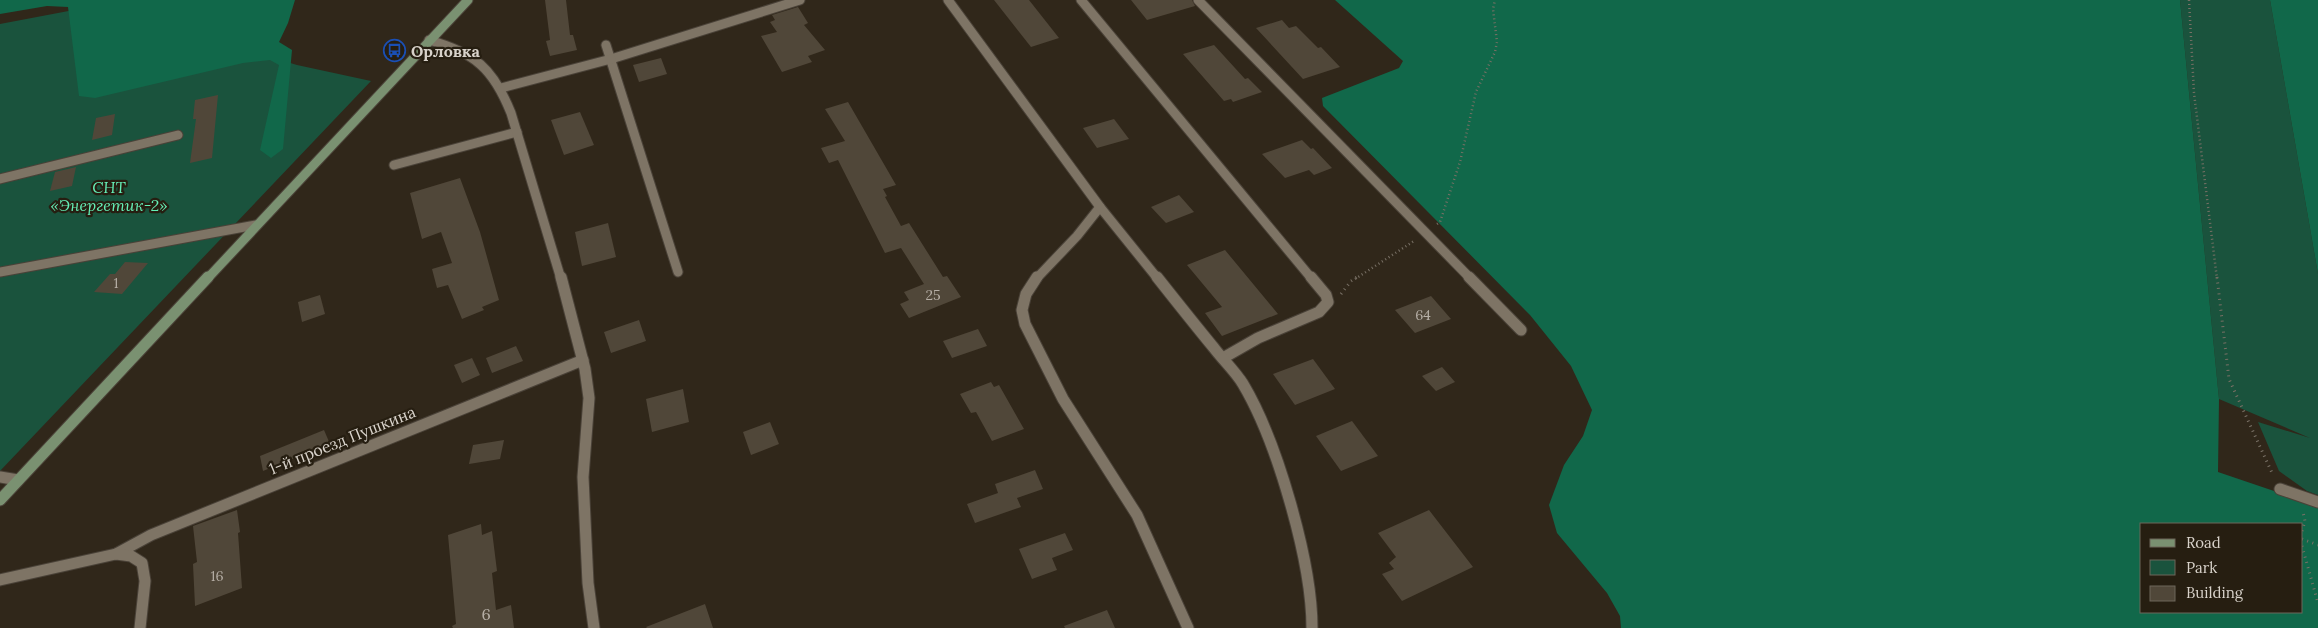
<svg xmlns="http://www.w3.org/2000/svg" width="2318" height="628" viewBox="0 0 2318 628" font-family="Lora,serif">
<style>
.green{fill:#1a533d}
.forest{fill:#11684a;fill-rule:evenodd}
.building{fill:#504739}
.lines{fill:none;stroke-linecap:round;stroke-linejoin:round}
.service-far1-casing{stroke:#4a4238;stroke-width:11}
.service-casing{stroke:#4a4238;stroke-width:13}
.minor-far1-casing{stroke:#4a4238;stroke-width:11}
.minor-casing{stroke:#4a4238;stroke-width:13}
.secondary-far1-casing{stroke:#4a4238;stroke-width:11}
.secondary-casing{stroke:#4a4238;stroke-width:13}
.path-far1{stroke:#787065;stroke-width:2.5;stroke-dasharray:1 3;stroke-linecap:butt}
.path{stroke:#787065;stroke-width:3;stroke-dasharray:1 4.5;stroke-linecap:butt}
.service-far1{stroke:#7e7465;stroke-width:9}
.service{stroke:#7e7465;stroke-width:11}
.minor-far1{stroke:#7e7465;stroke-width:9}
.minor{stroke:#7e7465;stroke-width:11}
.secondary-far1{stroke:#7a9171;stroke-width:9}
.secondary{stroke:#7a9171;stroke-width:11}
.labels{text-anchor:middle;stroke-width:4.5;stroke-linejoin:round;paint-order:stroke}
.number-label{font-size:14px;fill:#b6afa6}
.poi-label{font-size:16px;font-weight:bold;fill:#d8d2ca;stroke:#261e11;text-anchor:start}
.park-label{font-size:16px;font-style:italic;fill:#65efb7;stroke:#261e11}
.street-label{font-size:16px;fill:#d8d2ca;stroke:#261e11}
.near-number-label{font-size:16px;fill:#b6afa6}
</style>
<rect width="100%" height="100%" fill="#30271a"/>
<g class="green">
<polygon points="2180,0 2270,0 2318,274 2318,495 2307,491 2279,471 2258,422 2310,438 2219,399"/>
<polygon points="79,9 247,50 297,65 371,81 0,471 0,24"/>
</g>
<g class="forest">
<polygon points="0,0 295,0 288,23 279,42 292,50 283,149 271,158 260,150 279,65 270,60 243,63 95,98 79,96 68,7 47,6 0,14"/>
<path d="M 1335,0 L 2180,0 L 2219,399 L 2218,472 L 2318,506 L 2318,628 L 1621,628 L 1620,616 L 1607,593 L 1557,533 L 1549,505 L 1564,465 L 1583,436 L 1592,410 L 1571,366 L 1530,315 L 1323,106 L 1322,98 L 1399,68 L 1403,61 ZM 2142,524 L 2302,524 L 2302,612 L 2142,612 Z"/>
<polygon points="2270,0 2318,0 2318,274"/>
</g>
<g class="building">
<polygon points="545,0 566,0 570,35 573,35 577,50 550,56 546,41 550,40"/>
<polygon points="994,0 1029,0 1059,38 1031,47"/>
<polygon points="1131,0 1192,0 1195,6 1147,20"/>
<polygon points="798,7 808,23 804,25 825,50 808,56 812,62 782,72 761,36 777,32 770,22 775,20 772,15"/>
<polygon points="1282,20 1289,28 1296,26 1318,48 1321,47 1340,67 1303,79 1256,28"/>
<polygon points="1214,45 1245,79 1248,78 1262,92 1233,102 1231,99 1224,101 1183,54"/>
<polygon points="661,58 667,74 639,82 633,65"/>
<polygon points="218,95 212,158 190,163 196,119 193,119 195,100"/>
<polygon points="848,102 896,185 883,189 887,196 885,197 901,226 909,223 943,277 947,276 961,297 909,318 900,304 909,300 904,292 924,284 901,248 885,253 838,160 829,163 821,148 845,141 825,109"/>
<polygon points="580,112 594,145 564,155 551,120"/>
<polygon points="115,114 112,135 92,140 96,118"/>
<polygon points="1114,119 1129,139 1097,148 1083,128"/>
<polygon points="1302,140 1311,149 1313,148 1332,168 1314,175 1309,170 1285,178 1262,154"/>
<polygon points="76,167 72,186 50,191 55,172"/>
<polygon points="460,178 480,232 499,300 482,307 484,310 462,319 448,285 437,288 432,269 452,263 441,232 422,239 410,193"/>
<polygon points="1179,195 1194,212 1166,223 1151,207"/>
<polygon points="608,223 616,257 582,266 575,232"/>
<polygon points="1225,250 1278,314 1222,336 1205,313 1222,307 1187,265"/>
<polygon points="125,262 148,263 122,294 94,292 110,274 115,274"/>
<polygon points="320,295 325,314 302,322 298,302"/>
<polygon points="1431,296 1451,319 1415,333 1395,310"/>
<polygon points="639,320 646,341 611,353 604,332"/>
<polygon points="978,329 987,346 952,358 943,341"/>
<polygon points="516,346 523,361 492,373 486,358"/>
<polygon points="472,358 480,375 462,383 454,365"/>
<polygon points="1313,359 1335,389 1295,405 1273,374"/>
<polygon points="1442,367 1455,382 1436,391 1422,376"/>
<polygon points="991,382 994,387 999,385 1024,429 992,441 976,412 971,413 960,394"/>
<polygon points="683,389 689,422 652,432 646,399"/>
<polygon points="1352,421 1378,456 1341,471 1316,436"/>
<polygon points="770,422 779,444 751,455 743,432"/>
<polygon points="324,430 330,444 263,471 260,456"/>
<polygon points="504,440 500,459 469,464 473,445"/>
<polygon points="1035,470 1043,489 1017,498 1021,507 975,523 967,504 998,493 995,484"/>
<polygon points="237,510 240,532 238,533 242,588 195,606 193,564 197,562 193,526"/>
<polygon points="1429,510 1473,567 1402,601 1382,574 1394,569 1389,563 1396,557 1378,533"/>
<polygon points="481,524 482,535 492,531 497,571 492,573 496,610 511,605 514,628 453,628 452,626 456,624 448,535"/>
<polygon points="1065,533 1073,550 1052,558 1057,570 1032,579 1019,549"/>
<polygon points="705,604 713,628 647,628 646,627"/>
<polygon points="1107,610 1115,628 1065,628 1064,626"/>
</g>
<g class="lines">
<defs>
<g id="service-far1">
<polyline points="1081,0 1312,279"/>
<polyline points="606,45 678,272"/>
<polyline points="611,59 800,0"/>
<polyline points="394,165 517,132"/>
<polyline points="0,179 178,135"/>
<polyline points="1036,279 1077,236 1100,207"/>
</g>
<g id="service">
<polyline points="1037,277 1026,294 1022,310 1025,324 1063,399 1137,515 1188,628"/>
<polyline points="1223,358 1258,338 1319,312 1328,302 1326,295 1311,277"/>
<polyline points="2280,489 2318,502"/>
<polyline points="116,554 151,535 583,360"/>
</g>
<g id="minor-far1">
<polyline points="948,0 1100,207 1158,279"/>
<polyline points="1198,0 1471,279"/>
<path d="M 429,40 C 475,53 493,68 511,113 L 561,279"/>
<polyline points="501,88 611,59"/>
<polyline points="0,272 256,225"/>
</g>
<g id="minor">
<polyline points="561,277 585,369 589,398 583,477 588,583 594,628"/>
<path d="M 1157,277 C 1176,301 1195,325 1214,348 C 1223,360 1235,371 1243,384 C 1277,441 1312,562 1312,628"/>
<polyline points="1469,277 1521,330"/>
<polyline points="0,477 18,480"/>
<polyline points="0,580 116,554 131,556 142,563 145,581 140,628"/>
</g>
<polyline id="secondary-far1" points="207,279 468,0"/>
<polyline id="secondary" points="0,500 208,277"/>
</defs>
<use href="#service-far1" class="service-far1-casing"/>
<use href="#service" class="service-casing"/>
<use href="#minor-far1" class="minor-far1-casing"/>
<use href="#minor" class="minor-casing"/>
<use href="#secondary-far1" class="secondary-far1-casing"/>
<use href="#secondary" class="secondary-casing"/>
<g class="path-far1">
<polyline points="2189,0 2194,93 2217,279"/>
<polyline points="1437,224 1440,222 1460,162 1476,92 1495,52 1497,42 1493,9 1495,0"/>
<polyline points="1355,279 1414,241"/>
</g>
<g class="path">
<polyline points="2217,277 2229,379 2273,475"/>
<polyline points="1341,294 1351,281 1357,277"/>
<polyline points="2302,531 2305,521 2303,512"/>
<polyline points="2302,539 2318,545"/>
<polyline points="2302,546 2318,603"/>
</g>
<use href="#service-far1" class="service-far1"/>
<use href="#service" class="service"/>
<use href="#minor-far1" class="minor-far1"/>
<use href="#minor" class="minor"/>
<use href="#secondary-far1" class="secondary-far1"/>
<use href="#secondary" class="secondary"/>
</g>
<defs>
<symbol id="bus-ring" viewBox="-11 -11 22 22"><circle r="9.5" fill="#261e11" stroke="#1a4fb4" stroke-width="1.5"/><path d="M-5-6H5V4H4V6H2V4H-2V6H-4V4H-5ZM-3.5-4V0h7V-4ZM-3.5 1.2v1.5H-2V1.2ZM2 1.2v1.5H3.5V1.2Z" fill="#1a4fb4"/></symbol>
</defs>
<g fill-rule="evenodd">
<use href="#bus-ring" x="382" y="38" width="25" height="25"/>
</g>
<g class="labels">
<g class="number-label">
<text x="116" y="288">1</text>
<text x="933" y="300">25</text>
<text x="1423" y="320">64</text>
<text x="217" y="581">16</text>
</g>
<g class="poi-label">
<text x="411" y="57">Орловка</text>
</g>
<g class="park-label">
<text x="109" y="193">СНТ<tspan x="109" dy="18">«Энергетик-2»</tspan></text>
</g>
<g class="street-label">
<text transform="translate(342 440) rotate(-22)" y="6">1-й проезд Пушкина</text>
</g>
<g class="near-number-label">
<text x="486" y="620">6</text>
</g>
</g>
<rect x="2140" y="523" width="162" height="90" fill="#261e11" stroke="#6d665b"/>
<rect x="2150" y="539" width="25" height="8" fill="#7a9171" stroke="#6d665b"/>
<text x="2186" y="548" font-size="15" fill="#d8d2ca">Road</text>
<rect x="2150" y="560" width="25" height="15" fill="#1a533d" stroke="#6d665b"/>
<text x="2186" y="573" font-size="15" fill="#d8d2ca">Park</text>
<rect x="2150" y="586" width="25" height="15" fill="#504739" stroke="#6d665b"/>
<text x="2186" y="598" font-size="15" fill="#d8d2ca">Building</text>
</svg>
